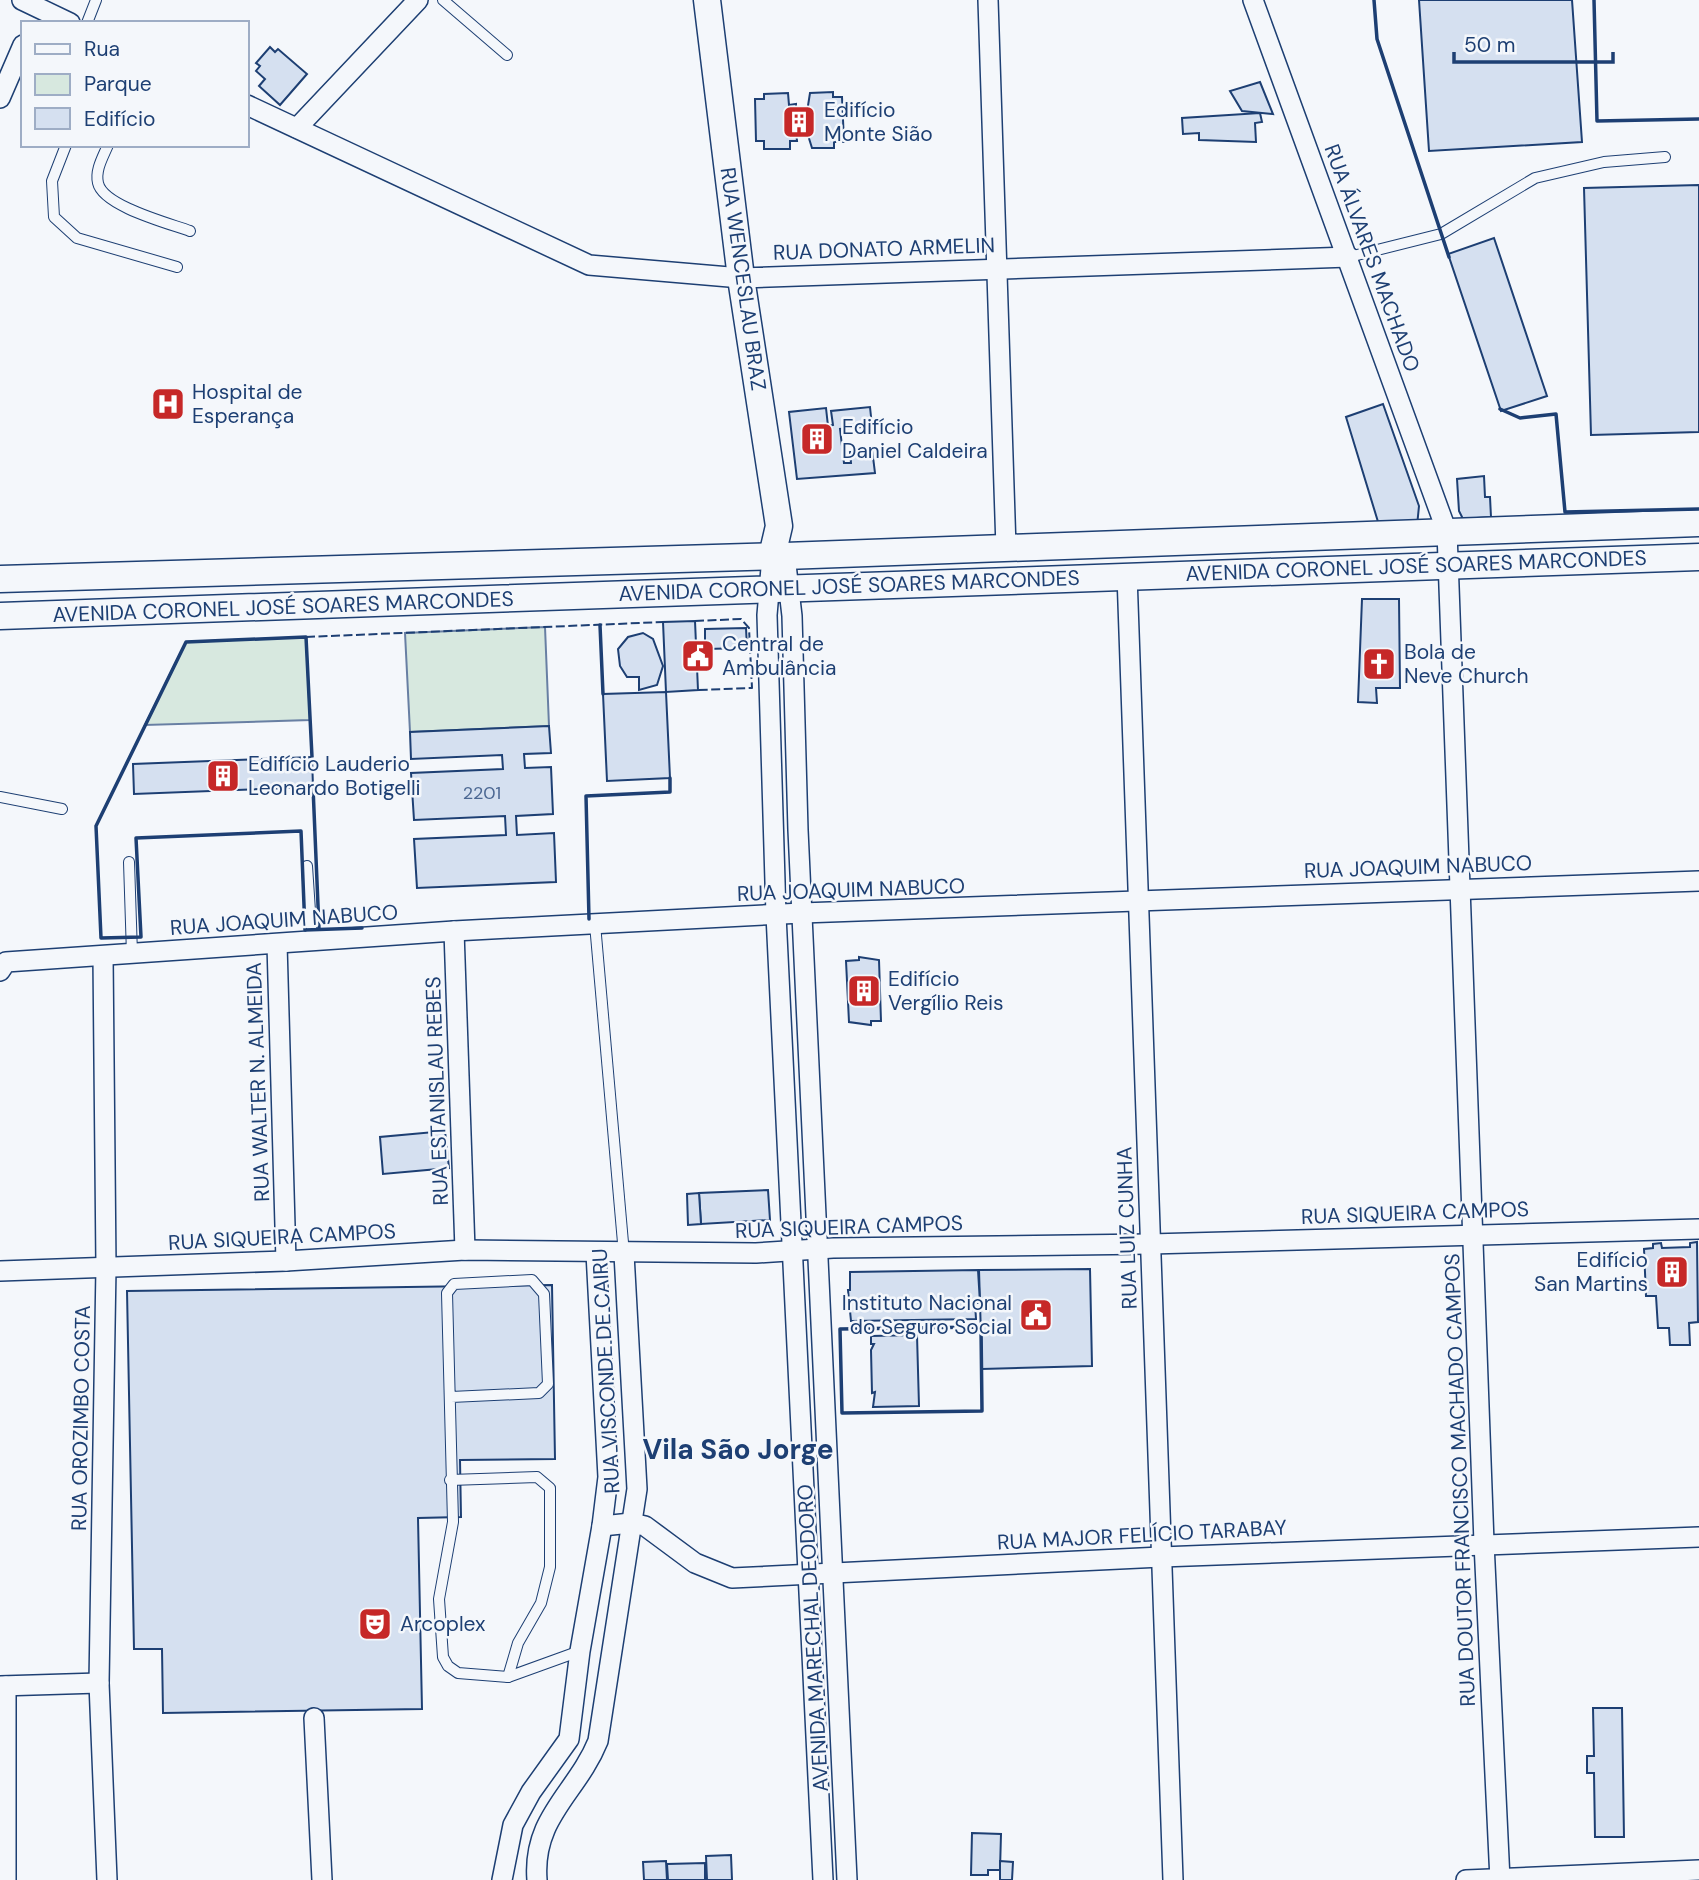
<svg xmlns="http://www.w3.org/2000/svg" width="1699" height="1880" viewBox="0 0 1699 1880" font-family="'DM Sans',sans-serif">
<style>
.green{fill:#d7e8df;stroke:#687fa3;stroke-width:2}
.building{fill:#d5e0f0;stroke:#1d3f73;stroke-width:2}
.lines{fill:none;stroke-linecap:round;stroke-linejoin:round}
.lane-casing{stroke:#1d3f73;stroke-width:12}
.street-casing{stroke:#1d3f73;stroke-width:22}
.secondary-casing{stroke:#1d3f73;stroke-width:29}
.lane{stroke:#f4f7fb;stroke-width:10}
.street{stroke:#f4f7fb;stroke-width:19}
.secondary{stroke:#f4f7fb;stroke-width:26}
.fence{stroke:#1d3f73;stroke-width:2;stroke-dasharray:9 3.5;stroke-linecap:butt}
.wall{stroke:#1d3f73;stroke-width:3.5}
.labels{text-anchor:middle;stroke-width:5;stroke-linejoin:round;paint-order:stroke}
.number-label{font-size:18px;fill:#4b6792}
.poi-label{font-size:21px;fill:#1d3f73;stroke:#f4f7fb;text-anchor:start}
.street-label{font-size:21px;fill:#1d3f73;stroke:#f4f7fb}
.district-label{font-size:28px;font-weight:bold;fill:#1d3f73;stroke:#f4f7fb}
</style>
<rect width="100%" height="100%" fill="#f4f7fb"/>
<g class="green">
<polygon points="545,627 549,726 410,732 405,633"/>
<polygon points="306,637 310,720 145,725 186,642"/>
</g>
<g class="building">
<polygon points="1419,0 1572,0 1582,142 1429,151"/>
<polygon points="270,47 275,52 278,49 307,74 280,105 259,86 265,79 256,71 260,66 256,63"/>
<polygon points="1260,82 1273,114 1242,111 1230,91"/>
<polygon points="833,92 833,97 842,97 844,142 834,142 834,148 812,148 807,132 796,132 797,141 790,141 790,149 764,149 764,141 756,141 755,99 764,99 764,94 788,93 789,105 796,104 796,112 807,112 810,93"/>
<polygon points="1260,113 1262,122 1255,123 1256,142 1199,140 1199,133 1183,134 1182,118"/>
<polygon points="1699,185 1699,432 1591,435 1584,188"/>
<polygon points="1494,238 1547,396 1501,411 1448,254"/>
<polygon points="1383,404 1419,506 1417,526 1379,525 1346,417"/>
<polygon points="870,407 872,426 840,429 844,463 851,463 850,452 872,449 875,473 797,479 789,412 826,408 828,426 833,425 831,411"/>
<polygon points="1484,476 1485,497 1490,497 1491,517 1463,519 1459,511 1457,479"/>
<polygon points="1362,599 1399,599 1400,688 1376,688 1377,703 1358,702"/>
<polygon points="695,621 698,690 666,692 663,622"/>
<polygon points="746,628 747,648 705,649 705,629"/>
<polygon points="643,633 653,639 663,666 657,685 639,690 639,677 627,677 620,666 618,649 628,637"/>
<polygon points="666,692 670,778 607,781 603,694"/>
<polygon points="549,726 551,753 524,754 525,768 551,767 553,814 516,816 517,835 554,833 556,882 417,888 414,839 506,835 505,816 414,820 411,773 503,769 502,755 411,759 410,732"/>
<polygon points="312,757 313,787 134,794 133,764"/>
<polygon points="859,957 879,960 881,1021 871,1021 871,1025 849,1022 846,961 859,960"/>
<polygon points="445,1131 449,1168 383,1174 380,1137"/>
<polygon points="768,1190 770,1220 701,1224 699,1193"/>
<polygon points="699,1193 701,1224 688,1225 687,1194"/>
<polygon points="1697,1242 1698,1322 1689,1323 1690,1345 1670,1345 1669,1328 1658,1328 1656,1296 1646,1296 1644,1249 1653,1248 1653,1244 1661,1243 1662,1248 1690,1247 1690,1243"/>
<polygon points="1090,1269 1092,1366 982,1369 979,1270"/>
<polygon points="978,1270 980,1303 975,1303 976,1319 851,1321 848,1290 850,1290 850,1272"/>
<polygon points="552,1285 555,1459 460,1460 461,1517 418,1518 422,1709 163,1713 162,1649 134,1649 127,1291"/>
<polygon points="917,1335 919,1406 873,1407 875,1392 872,1393 871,1350 874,1344 871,1344 871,1336"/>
<polygon points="1593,1708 1622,1708 1624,1837 1595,1837 1594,1773 1587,1773 1587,1756 1594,1756"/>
<polygon points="972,1833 1001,1834 1000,1870 988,1870 988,1875 971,1875"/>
<polygon points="731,1855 732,1880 707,1880 706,1856"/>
<polygon points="666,1861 667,1880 644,1880 643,1862"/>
<polygon points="1000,1861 1013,1862 1012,1880 1000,1880"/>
<polygon points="705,1863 705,1880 668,1880 667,1864"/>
</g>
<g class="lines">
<defs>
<g id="lane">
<polyline points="443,0 507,55"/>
<polyline points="87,23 96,0"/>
<polyline points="66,145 52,181 54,217 77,238 177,267"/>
<path d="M 108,145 C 103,157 95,170 98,183 C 103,206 168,223 190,231"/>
<polyline points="1349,257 1441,234 1535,178 1604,162 1665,157"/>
<polyline points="0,797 62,809"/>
<polyline points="129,862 132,954"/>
<polyline points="307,866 312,941"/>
<polyline points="595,924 624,1254"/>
<polyline points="451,1397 539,1393 548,1384 544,1294 532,1280 454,1284 447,1293 453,1522 439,1599 443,1657 448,1666 458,1673 508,1677 580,1651"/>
<polyline points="450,1480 537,1477 550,1488 550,1567 541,1603 518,1643 508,1677"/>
</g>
<g id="street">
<polyline points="22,0 70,23"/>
<polyline points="988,0 1006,548"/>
<polyline points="1253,0 1447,532 1484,1543 1500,1880"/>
<polyline points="0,98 23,45"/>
<polyline points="247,105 589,265 741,278 1349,257"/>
<polyline points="297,128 418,0"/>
<polyline points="772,556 767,615 776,915 823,1880"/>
<polyline points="785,556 792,616 798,830 847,1880"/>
<polyline points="1127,575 1173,1880"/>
<polyline points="454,931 465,1250"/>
<polyline points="277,944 286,1261"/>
<polyline points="103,956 106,1267 99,1683 107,1880"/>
<polyline points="0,971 6,962 454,931 802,913 1699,881"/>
<polyline points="0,1271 286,1261 465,1250 756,1253 833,1248 1150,1244 1699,1229"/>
<polyline points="602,1526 631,1523 645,1526 695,1563 732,1578 1161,1557 1699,1537"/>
<polyline points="0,1686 99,1683"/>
<polyline points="6,1686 6,1880"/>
<polyline points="314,1718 322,1880"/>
<polyline points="502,1880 513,1825 531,1792 569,1739 580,1651 602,1526 608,1477 596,1253"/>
<path d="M 537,1880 C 532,1817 577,1793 598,1741 L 637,1489 L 624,1254"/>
<polyline points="1466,1880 1699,1870"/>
</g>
<g id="secondary">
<polyline points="707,0 741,278 779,526 772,556"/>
<polyline points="0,579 785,556 1699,523"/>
<polyline points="0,616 1699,557"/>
</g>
</defs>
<use href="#lane" class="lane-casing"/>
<use href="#street" class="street-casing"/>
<use href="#secondary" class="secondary-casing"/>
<use href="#lane" class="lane"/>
<use href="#street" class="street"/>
<use href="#secondary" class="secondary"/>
<g class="fence">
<polyline points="695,621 741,619 749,628 752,688 698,690"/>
<polyline points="306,637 663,622"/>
</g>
<g class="wall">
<polyline points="1374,0 1377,39 1449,257"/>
<polyline points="1594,0 1597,121 1699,119"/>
<polyline points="1500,409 1520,418 1556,414 1565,512 1699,509"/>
<polyline points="600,625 603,694"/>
<polyline points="312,757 306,637 186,642 96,826 101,938 141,937 136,838 301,831 305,930 362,928"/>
<polyline points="313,787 319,929"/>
<polyline points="589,919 586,796 670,792 670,778"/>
<polygon points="981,1327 982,1411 842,1413 840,1329"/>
</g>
</g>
<defs>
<symbol id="building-square" viewBox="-11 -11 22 22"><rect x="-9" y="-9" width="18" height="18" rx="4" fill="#c62828" stroke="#f4f7fb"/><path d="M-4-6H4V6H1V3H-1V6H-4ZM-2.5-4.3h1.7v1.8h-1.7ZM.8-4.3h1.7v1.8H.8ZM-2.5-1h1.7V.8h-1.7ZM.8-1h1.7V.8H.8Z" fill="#fff"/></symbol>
<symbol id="hospital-square" viewBox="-11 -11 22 22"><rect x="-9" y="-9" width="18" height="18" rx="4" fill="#c62828" stroke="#f4f7fb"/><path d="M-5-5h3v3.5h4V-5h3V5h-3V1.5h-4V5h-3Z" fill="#fff"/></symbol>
<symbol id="civic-square" viewBox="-11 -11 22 22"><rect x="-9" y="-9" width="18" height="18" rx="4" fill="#c62828" stroke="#f4f7fb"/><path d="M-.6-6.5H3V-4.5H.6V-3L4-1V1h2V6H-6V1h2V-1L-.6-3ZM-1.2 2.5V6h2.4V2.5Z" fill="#fff"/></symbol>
<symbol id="church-square" viewBox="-11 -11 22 22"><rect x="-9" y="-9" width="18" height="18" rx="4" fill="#c62828" stroke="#f4f7fb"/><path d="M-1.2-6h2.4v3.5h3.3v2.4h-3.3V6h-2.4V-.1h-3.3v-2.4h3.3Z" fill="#fff"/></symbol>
<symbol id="theatre-square" viewBox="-11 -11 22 22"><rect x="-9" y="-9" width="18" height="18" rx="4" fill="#c62828" stroke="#f4f7fb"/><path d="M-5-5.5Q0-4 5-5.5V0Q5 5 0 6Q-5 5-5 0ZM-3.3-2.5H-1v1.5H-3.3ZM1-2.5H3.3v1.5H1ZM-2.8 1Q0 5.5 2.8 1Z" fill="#fff"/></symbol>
</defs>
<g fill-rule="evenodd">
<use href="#building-square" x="780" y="103" width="38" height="38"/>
<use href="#hospital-square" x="149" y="385" width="38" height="38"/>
<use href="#building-square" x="798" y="420" width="38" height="38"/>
<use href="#civic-square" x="679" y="637" width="38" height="38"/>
<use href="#church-square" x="1360" y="645" width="38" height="38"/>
<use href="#building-square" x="204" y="757" width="38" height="38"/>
<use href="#building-square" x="845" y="972" width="38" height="38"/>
<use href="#building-square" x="1653" y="1253" width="38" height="38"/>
<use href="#civic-square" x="1017" y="1296" width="38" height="38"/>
<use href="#theatre-square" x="356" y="1605" width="38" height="38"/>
</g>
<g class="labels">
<g class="number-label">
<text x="482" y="799">2201</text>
</g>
<g class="poi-label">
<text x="824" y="117">Edifício<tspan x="824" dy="24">Monte Sião</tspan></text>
<text x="192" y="399">Hospital de<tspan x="192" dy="24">Esperança</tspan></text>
<text x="842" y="434">Edifício<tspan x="842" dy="24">Daniel Caldeira</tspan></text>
<text x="722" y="651">Central de<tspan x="722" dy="24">Ambulância</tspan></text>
<text x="1404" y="659">Bola de<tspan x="1404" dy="24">Neve Church</tspan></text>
<text x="248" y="771">Edifício Lauderio<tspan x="248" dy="24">Leonardo Botigelli</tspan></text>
<text x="888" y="986">Edifício<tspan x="888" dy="24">Vergílio Reis</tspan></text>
<text x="1648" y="1267" text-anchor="end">Edifício<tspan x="1648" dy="24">San Martins</tspan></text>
<text x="1012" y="1310" text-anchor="end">Instituto Nacional<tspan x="1012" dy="24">do Seguro Social</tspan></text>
<text x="400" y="1631">Arcoplex</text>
</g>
<g class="street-label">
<text transform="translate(884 249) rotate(-2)" y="7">RUA DONATO ARMELIN</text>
<text transform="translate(1372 258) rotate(70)" y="7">RUA ÁLVARES MACHADO</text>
<text transform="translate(743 279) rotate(82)" y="7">RUA WENCESLAU BRAZ</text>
<text transform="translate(1416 566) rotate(-2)" y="7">AVENIDA CORONEL JOSÉ SOARES MARCONDES</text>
<text transform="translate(849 586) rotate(-2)" y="7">AVENIDA CORONEL JOSÉ SOARES MARCONDES</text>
<text transform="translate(283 607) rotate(-2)" y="7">AVENIDA CORONEL JOSÉ SOARES MARCONDES</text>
<text transform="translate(1418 867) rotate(-2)" y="7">RUA JOAQUIM NABUCO</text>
<text transform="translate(851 890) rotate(-2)" y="7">RUA JOAQUIM NABUCO</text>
<text transform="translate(284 920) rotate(-4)" y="7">RUA JOAQUIM NABUCO</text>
<text transform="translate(258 1082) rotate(-92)" y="7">RUA WALTER N. ALMEIDA</text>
<text transform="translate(437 1091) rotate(-92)" y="7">RUA ESTANISLAU REBES</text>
<text transform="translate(1415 1213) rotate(-2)" y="7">RUA SIQUEIRA CAMPOS</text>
<text transform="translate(849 1227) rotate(-2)" y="7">RUA SIQUEIRA CAMPOS</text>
<text transform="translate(1127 1228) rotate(-92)" y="7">RUA LUIZ CUNHA</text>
<text transform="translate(282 1237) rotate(-3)" y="7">RUA SIQUEIRA CAMPOS</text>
<text transform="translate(606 1371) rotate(-93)" y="7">RUA VISCONDE DE CAIRU</text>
<text transform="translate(81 1418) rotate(-89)" y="7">RUA OROZIMBO COSTA</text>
<text transform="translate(1460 1480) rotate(-92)" y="7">RUA DOUTOR FRANCISCO MACHADO CAMPOS</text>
<text transform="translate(1142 1535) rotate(-3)" y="7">RUA MAJOR FELÍCIO TARABAY</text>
<text transform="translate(813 1638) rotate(-93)" y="7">AVENIDA MARECHAL DEODORO</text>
</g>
<g class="district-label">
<text x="738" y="1459">Vila São Jorge</text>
</g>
</g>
<rect x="21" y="21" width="228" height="126" fill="#f4f7fb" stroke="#9eadc5" stroke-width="2"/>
<rect x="35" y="44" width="35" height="10" fill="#f4f7fb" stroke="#9eadc5" stroke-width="2"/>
<text x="84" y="56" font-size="21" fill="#1d3f73">Rua</text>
<rect x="35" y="74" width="35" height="21" fill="#d7e8df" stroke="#9eadc5" stroke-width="2"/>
<text x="84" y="91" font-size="21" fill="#1d3f73">Parque</text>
<rect x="35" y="108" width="35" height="21" fill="#d5e0f0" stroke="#9eadc5" stroke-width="2"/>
<text x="84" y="126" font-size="21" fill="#1d3f73">Edifício</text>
<path d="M1454 52v10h159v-10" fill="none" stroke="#1d3f73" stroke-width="3.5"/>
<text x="1464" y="52" font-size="21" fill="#1d3f73" stroke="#f4f7fb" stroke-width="5" paint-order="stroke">50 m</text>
</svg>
